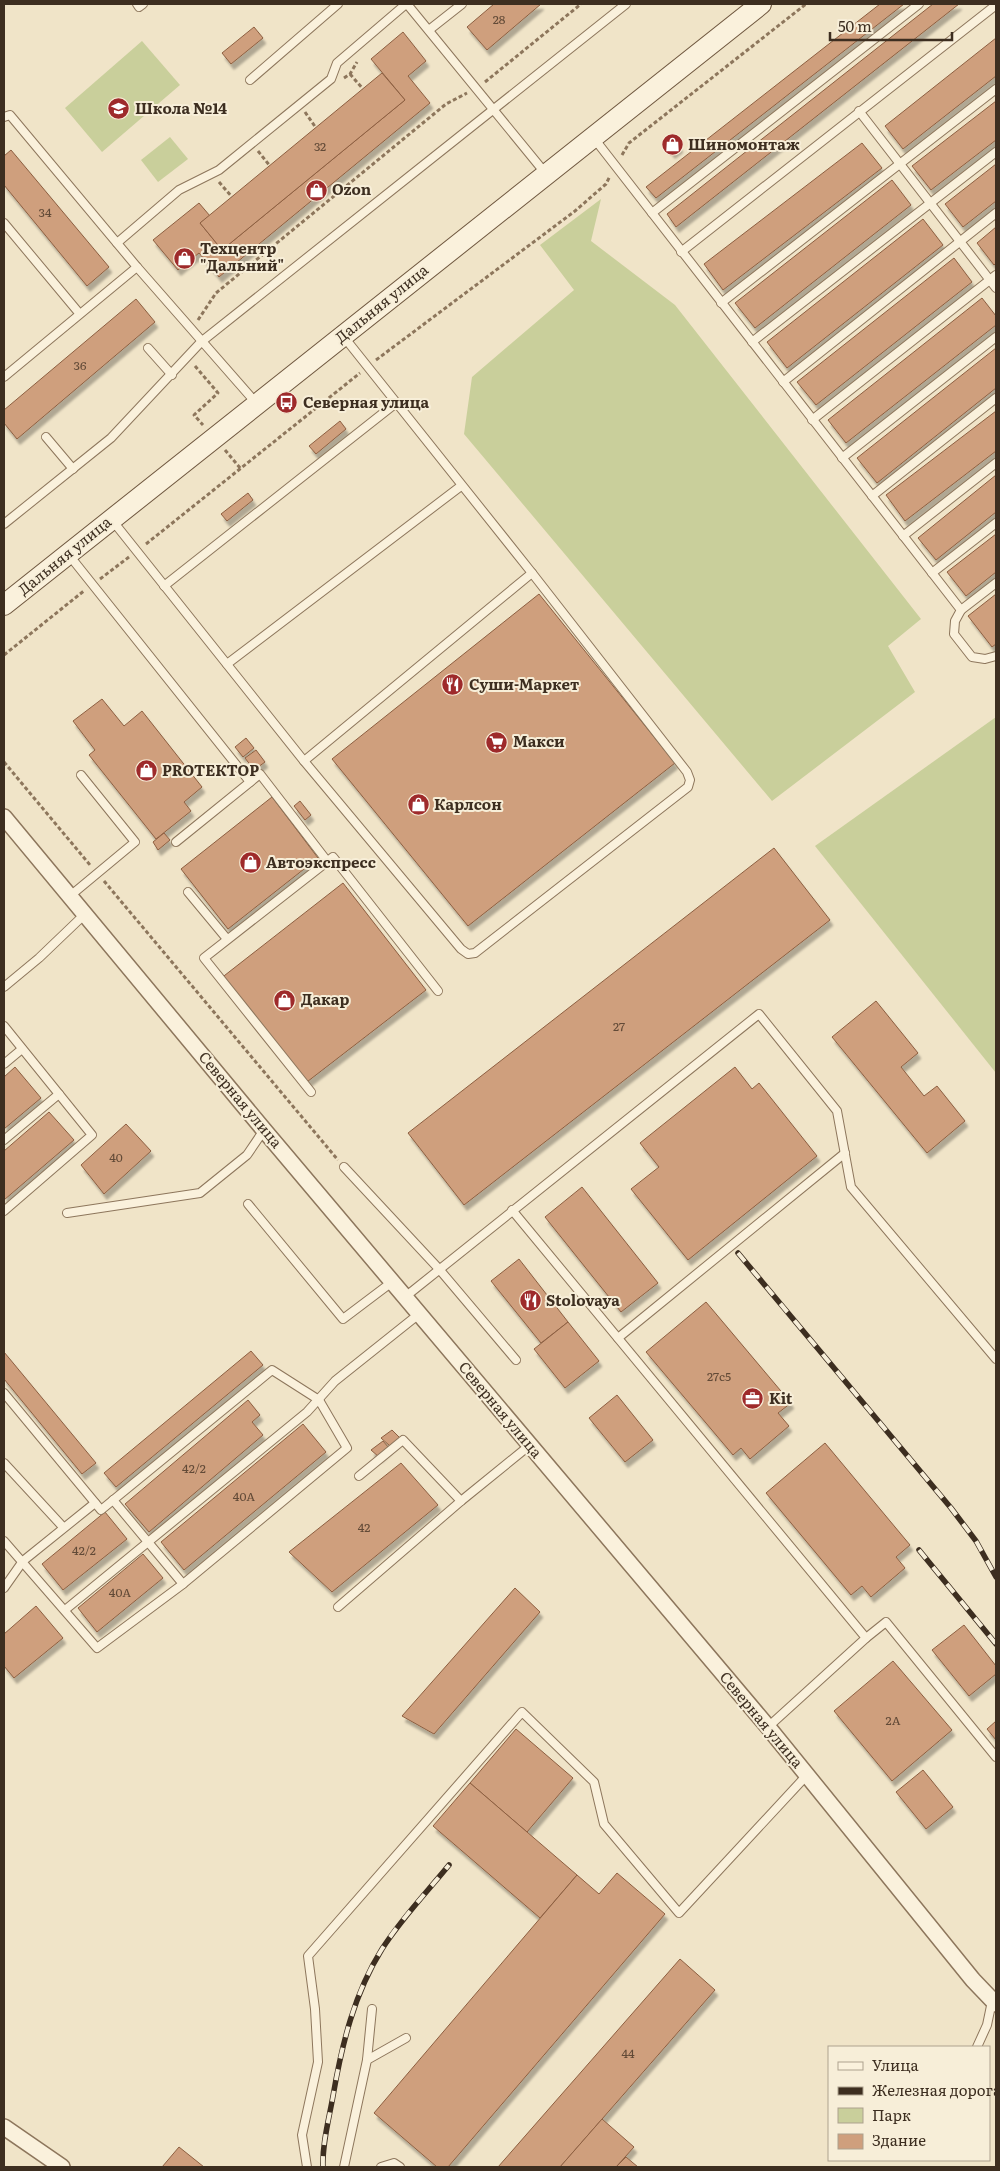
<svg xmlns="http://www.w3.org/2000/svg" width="1000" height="2171" viewBox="0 0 1000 2171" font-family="Literata,serif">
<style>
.green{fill:#c9cf9b}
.building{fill:#cf9f7d;stroke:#8d5f41;filter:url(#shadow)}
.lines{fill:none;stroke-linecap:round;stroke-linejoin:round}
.lane-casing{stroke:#8d765c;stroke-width:10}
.street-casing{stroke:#8d765c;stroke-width:18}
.secondary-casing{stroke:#6f573f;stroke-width:22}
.path{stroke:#8d765c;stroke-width:3;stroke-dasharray:4 2.5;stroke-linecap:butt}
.lane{stroke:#faf1dc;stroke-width:8}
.street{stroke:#faf1dc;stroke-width:15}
.secondary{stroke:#faf1dc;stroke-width:20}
.rail-casing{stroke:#3d2e20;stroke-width:5.5}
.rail{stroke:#f7eed8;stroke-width:4;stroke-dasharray:11;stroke-linecap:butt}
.labels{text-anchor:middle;stroke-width:4;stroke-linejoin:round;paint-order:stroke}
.number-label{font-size:12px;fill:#624a37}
.poi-label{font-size:15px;font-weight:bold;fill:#3d2e20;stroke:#f7eed8;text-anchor:start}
.street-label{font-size:15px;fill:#3d2e20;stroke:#f7eed8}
</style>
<defs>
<filter id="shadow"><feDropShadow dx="3" dy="5.5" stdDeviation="1" flood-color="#0004"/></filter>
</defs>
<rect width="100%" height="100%" fill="#f0e4c8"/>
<g class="green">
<polygon points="142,41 180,85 102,152 65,108"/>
<polygon points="170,137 188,159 158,182 141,160"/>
<polygon points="601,199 591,241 675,305 921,619 888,646 915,692 772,801 464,434 472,377 574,290 540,245"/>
<polygon points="996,717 996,1073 815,846"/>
</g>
<g class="building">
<polygon points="494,4 541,4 487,50 467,27"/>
<polygon points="880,4 904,4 656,198 646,187"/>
<polygon points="933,4 959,4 676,227 667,214"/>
<polygon points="254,27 263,38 231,64 222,53"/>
<polygon points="403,32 426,61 408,76 430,103 219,277 199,253 178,270 153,240 199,203 210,216 200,223 222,250 405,100 371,59"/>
<polygon points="996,38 996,76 903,149 885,126"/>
<polygon points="382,73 405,100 222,250 200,223"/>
<polygon points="996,101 996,140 931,190 912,166"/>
<polygon points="673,137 680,147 672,153 664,143"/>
<polygon points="862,143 882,168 723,290 704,264"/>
<polygon points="11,150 109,267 87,286 4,185 4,156"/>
<polygon points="996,164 996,201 963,227 945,204"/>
<polygon points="892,180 911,205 755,328 735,303"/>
<polygon points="923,219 943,245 787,368 767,342"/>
<polygon points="996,227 996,263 994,265 977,243"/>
<polygon points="954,258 972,282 816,405 797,382"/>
<polygon points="982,298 996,316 996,325 846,443 828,420"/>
<polygon points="136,299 155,322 17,439 4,423 4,410"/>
<polygon points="996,348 996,388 877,483 857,458"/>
<polygon points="996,411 996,451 905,521 886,495"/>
<polygon points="340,421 346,429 316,454 309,446"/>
<polygon points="996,475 996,512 936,560 918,538"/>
<polygon points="248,493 253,500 227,521 221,514"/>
<polygon points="996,534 996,572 966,596 947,572"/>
<polygon points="539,594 675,763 468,926 332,759"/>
<polygon points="996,594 996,644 992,647 968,616"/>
<polygon points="102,699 124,726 142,711 202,787 184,802 191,811 156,839 89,755 95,750 73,721"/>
<polygon points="246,738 254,748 243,757 235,747"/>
<polygon points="256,750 265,762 254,770 245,758"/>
<polygon points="272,797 318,858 228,929 181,869"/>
<polygon points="300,801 311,815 305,820 294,806"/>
<polygon points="164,833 170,840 158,850 153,842"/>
<polygon points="774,848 830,920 464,1205 408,1133"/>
<polygon points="343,883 426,990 303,1085 220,979"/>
<polygon points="876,1001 918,1053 901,1067 924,1096 937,1086 965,1121 927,1153 832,1037"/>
<polygon points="15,1067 41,1098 4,1129 4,1077"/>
<polygon points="735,1067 752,1089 759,1083 817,1156 688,1260 631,1189 659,1167 640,1143"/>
<polygon points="49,1112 74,1140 4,1200 4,1151"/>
<polygon points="126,1124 151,1151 104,1194 81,1165"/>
<polygon points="582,1187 658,1283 621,1312 545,1217"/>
<polygon points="519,1259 568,1322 541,1343 491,1281"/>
<polygon points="706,1302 791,1403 778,1413 789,1426 750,1459 741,1448 733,1455 646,1352"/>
<polygon points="568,1322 599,1361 565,1388 534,1349"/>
<polygon points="251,1351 263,1365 116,1487 104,1473"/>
<polygon points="4,1352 96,1463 82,1474 4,1379"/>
<polygon points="617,1395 653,1440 625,1462 589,1418"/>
<polygon points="248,1400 260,1415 252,1422 263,1435 149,1532 125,1504"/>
<polygon points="303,1424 326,1452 184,1570 161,1542"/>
<polygon points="392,1430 400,1438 390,1446 381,1438"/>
<polygon points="383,1441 389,1448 379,1457 371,1450"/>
<polygon points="825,1443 910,1545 896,1557 905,1568 871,1597 862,1586 851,1595 766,1493"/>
<polygon points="401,1463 438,1505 332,1592 289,1552"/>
<polygon points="105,1512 127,1539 63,1590 42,1564"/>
<polygon points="143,1554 163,1578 97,1632 78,1608"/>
<polygon points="515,1588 540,1612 434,1734 402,1716"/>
<polygon points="36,1606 63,1638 14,1678 4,1666 4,1634"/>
<polygon points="964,1625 996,1666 996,1674 969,1696 932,1650"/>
<polygon points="893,1661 952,1730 892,1781 834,1711"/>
<polygon points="996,1721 996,1740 987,1729"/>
<polygon points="516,1729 573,1778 527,1832 470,1783"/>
<polygon points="923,1770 953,1807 926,1829 896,1792"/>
<polygon points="470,1783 577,1875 540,1918 433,1826"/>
<polygon points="617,1873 665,1914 448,2167 437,2167 374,2113 577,1875 599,1894"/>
<polygon points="680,1959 715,1990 560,2167 498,2167"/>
<polygon points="602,2119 634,2147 616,2167 560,2167"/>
<polygon points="179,2147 204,2167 162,2167"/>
<polygon points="626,2157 638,2167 616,2167"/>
</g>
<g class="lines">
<defs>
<g id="lane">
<polyline points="137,4 139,7 143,4"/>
<polyline points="407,4 546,174"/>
<polyline points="429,30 462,4"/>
<polyline points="250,80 338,4"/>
<polyline points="859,111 996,288"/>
<polyline points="4,117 10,115 137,267 257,404"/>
<polyline points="593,137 961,610 955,621 954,634 972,657 985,659 996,656"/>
<polyline points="652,213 919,4"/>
<polyline points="4,223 79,313"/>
<polyline points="117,243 179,190 219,170 331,79 337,63 406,4"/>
<polyline points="681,252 996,5"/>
<polyline points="721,303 996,89"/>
<polyline points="752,342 996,152"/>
<polyline points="148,348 172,375"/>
<polyline points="4,377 137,267"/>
<polyline points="783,382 996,213"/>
<polyline points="812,420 996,275"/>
<polyline points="46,437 73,469"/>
<polyline points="842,458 996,337"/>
<polyline points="872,496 996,398"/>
<polyline points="112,520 304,761 461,949 468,954 475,953 688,787 690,780 687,772 532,573 344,337"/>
<polyline points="4,524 111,438 201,342 626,4"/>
<polyline points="903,536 996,463"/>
<polyline points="69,555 250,782"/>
<polyline points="932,573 996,523"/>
<polyline points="164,586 396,403"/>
<polyline points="961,610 996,583"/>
<polyline points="227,664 461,486"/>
<polyline points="304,761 532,573"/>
<polyline points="176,842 260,774 327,861"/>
<polyline points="188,892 227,939"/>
<polyline points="70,896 135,842 81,775"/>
<polyline points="4,987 39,958 85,914"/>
<polyline points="4,1026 92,1135 4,1211"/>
<polyline points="4,1064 22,1049"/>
<polyline points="311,1092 204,958 333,857 438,991"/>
<polyline points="4,1140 59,1094"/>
<polyline points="344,1167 439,1269 516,1360"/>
<polyline points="248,1204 343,1319 392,1282"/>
<polyline points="512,1210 866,1638 768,1727"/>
<polyline points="67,1213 200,1193 247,1155 264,1130"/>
<polyline points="405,1297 759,1014 837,1111 851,1187 996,1359"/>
<polyline points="618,1338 845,1153"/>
<polyline points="4,1393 101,1510 272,1370 319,1400 347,1448 183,1584 97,1648 4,1541"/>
<polyline points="4,1463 63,1527"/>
<polyline points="359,1476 403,1440 461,1501"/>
<polyline points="113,1500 183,1584"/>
<polyline points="4,1588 23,1561 95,1503"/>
<polyline points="338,1607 461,1501 530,1445"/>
<polyline points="65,1610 307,1412 335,1381 419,1314"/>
<polyline points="866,1638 886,1622 996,1757"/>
<polyline points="977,2047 987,2025 992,2001"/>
<polyline points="367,2060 372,2009"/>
<polyline points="307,2167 302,2135 318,2062 315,2009 308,1956 522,1712 594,1782 604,1824 679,1913 807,1775"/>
<polyline points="344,2167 367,2060 406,2038"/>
<polyline points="381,2167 394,2163 400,2167"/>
</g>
<g id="street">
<polyline points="4,817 264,1130 768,1727 973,1980 996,2004"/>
<polyline points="4,2127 62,2167"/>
</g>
<polyline id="secondary" points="4,605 761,4"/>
</defs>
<use href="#lane" class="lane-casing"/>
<use href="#street" class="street-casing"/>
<use href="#secondary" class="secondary-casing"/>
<g class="path">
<polyline points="350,74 363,89"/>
<polyline points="344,78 350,74 357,62"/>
<polyline points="485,82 581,4"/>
<polyline points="305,112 316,128"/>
<polyline points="258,151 270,166"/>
<polyline points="622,155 629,143 806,4"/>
<polyline points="219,182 232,197"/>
<polyline points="198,320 216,293 446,104 467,93"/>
<polyline points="376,360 575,211 606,184 610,176"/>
<polyline points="195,366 218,393 194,415 203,425"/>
<polyline points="225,450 241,469"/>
<polyline points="146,544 360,373"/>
<polyline points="100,579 129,557"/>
<polyline points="4,655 85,590"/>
<polyline points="4,762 90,865"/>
<polyline points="104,881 338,1160"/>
</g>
<use href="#lane" class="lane"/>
<use href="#street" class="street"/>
<use href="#secondary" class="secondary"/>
<defs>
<g id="rail">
<polyline points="738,1253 951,1508 976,1541 996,1577"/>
<polyline points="919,1550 996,1644"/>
<path d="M 323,2167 C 322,2144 329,2119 333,2096 C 342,2044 354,1994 382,1949 C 401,1919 427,1892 449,1865"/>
</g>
</defs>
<use href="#rail" class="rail-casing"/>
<use href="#rail" class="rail"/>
</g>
<defs>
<symbol id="school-disc" viewBox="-11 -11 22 22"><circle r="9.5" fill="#9e2a2b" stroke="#f7eed8"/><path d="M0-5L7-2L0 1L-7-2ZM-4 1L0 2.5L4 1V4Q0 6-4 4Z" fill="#fff"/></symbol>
<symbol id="shop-disc" viewBox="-11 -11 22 22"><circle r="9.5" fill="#9e2a2b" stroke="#f7eed8"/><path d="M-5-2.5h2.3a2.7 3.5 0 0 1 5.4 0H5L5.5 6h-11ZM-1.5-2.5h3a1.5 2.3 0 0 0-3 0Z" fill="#fff"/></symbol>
<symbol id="bus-disc" viewBox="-11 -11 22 22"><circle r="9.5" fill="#9e2a2b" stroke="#f7eed8"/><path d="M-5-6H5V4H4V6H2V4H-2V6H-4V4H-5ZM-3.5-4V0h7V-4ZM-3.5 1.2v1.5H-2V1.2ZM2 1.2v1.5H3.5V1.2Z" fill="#fff"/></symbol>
<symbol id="restaurant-disc" viewBox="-11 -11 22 22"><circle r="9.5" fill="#9e2a2b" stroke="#f7eed8"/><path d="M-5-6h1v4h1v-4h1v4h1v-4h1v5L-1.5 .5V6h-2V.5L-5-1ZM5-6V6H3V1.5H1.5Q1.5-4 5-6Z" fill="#fff"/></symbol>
<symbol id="supermarket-disc" viewBox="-11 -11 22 22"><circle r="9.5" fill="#9e2a2b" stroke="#f7eed8"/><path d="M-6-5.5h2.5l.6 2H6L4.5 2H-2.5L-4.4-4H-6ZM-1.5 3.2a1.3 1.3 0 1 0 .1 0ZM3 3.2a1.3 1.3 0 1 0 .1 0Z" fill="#fff"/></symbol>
<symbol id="office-disc" viewBox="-11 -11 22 22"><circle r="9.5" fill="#9e2a2b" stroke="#f7eed8"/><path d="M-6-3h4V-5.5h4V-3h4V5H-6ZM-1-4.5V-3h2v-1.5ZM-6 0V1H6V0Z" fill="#fff"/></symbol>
</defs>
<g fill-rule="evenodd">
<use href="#school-disc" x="106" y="96" width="25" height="25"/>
<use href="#shop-disc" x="660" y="132" width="25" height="25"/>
<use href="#shop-disc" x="304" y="178" width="25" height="25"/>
<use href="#shop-disc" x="172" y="246" width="25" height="25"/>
<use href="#bus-disc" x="274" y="390" width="25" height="25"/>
<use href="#restaurant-disc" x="440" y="672" width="25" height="25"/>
<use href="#supermarket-disc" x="484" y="730" width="25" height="25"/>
<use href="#shop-disc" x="134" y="758" width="25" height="25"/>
<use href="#shop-disc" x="406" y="792" width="25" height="25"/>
<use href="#shop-disc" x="238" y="850" width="25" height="25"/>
<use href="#shop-disc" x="272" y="988" width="25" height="25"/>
<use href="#restaurant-disc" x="518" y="1288" width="25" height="25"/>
<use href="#office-disc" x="740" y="1386" width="25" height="25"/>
</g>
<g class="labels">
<g class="number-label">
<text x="499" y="24">28</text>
<text x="320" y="151">32</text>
<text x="45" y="217">34</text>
<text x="80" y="370">36</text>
<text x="619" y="1031">27</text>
<text x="116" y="1162">40</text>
<text x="719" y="1381">27с5</text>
<text x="194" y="1473">42/2</text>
<text x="244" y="1501">40А</text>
<text x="364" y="1532">42</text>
<text x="84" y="1555">42/2</text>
<text x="120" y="1597">40А</text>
<text x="893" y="1725">2А</text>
<text x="628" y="2058">44</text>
</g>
<g class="poi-label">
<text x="135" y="114">Школа №14</text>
<text x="688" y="150">Шиномонтаж</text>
<text x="332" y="195">Ozon</text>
<text x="200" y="254">Техцентр<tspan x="200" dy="17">"Дальний"</tspan></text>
<text x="303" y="408">Северная улица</text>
<text x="469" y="690">Суши-Маркет</text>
<text x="513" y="747">Макси</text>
<text x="162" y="776">PROТЕКТОР</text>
<text x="434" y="810">Карлсон</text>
<text x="266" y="868">Автоэкспресс</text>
<text x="301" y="1005">Дакар</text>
<text x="546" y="1306">Stolovaya</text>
<text x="769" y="1404">Kit</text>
</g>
<g class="street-label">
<text transform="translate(382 304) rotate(-39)" y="5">Дальняя улица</text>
<text transform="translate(65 556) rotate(-39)" y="5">Дальняя улица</text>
<text transform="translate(240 1100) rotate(50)" y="5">Северная улица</text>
<text transform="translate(500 1410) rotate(50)" y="5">Северная улица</text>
<text transform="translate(761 1720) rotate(50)" y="5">Северная улица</text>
</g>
</g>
<rect width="1000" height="2171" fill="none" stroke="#3d2e20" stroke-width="10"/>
<rect x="828" y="2046" width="162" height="115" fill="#f7eed8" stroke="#ada18e"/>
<rect x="838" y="2062" width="25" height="8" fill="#faf1dc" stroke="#ada18e"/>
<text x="872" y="2071" font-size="15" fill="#3d2e20">Улица</text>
<rect x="838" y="2087" width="25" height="8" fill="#3d2e20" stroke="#ada18e"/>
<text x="872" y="2096" font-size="15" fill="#3d2e20">Железная дорога</text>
<rect x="838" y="2108" width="25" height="15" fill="#c9cf9b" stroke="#ada18e"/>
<text x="872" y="2121" font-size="15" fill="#3d2e20">Парк</text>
<rect x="838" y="2134" width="25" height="15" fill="#cf9f7d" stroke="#ada18e"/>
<text x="872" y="2146" font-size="15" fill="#3d2e20">Здание</text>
<path d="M830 32v8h122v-8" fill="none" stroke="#3d2e20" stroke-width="2.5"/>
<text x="838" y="32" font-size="15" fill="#3d2e20" stroke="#f7eed8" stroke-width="4" paint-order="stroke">50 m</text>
</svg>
